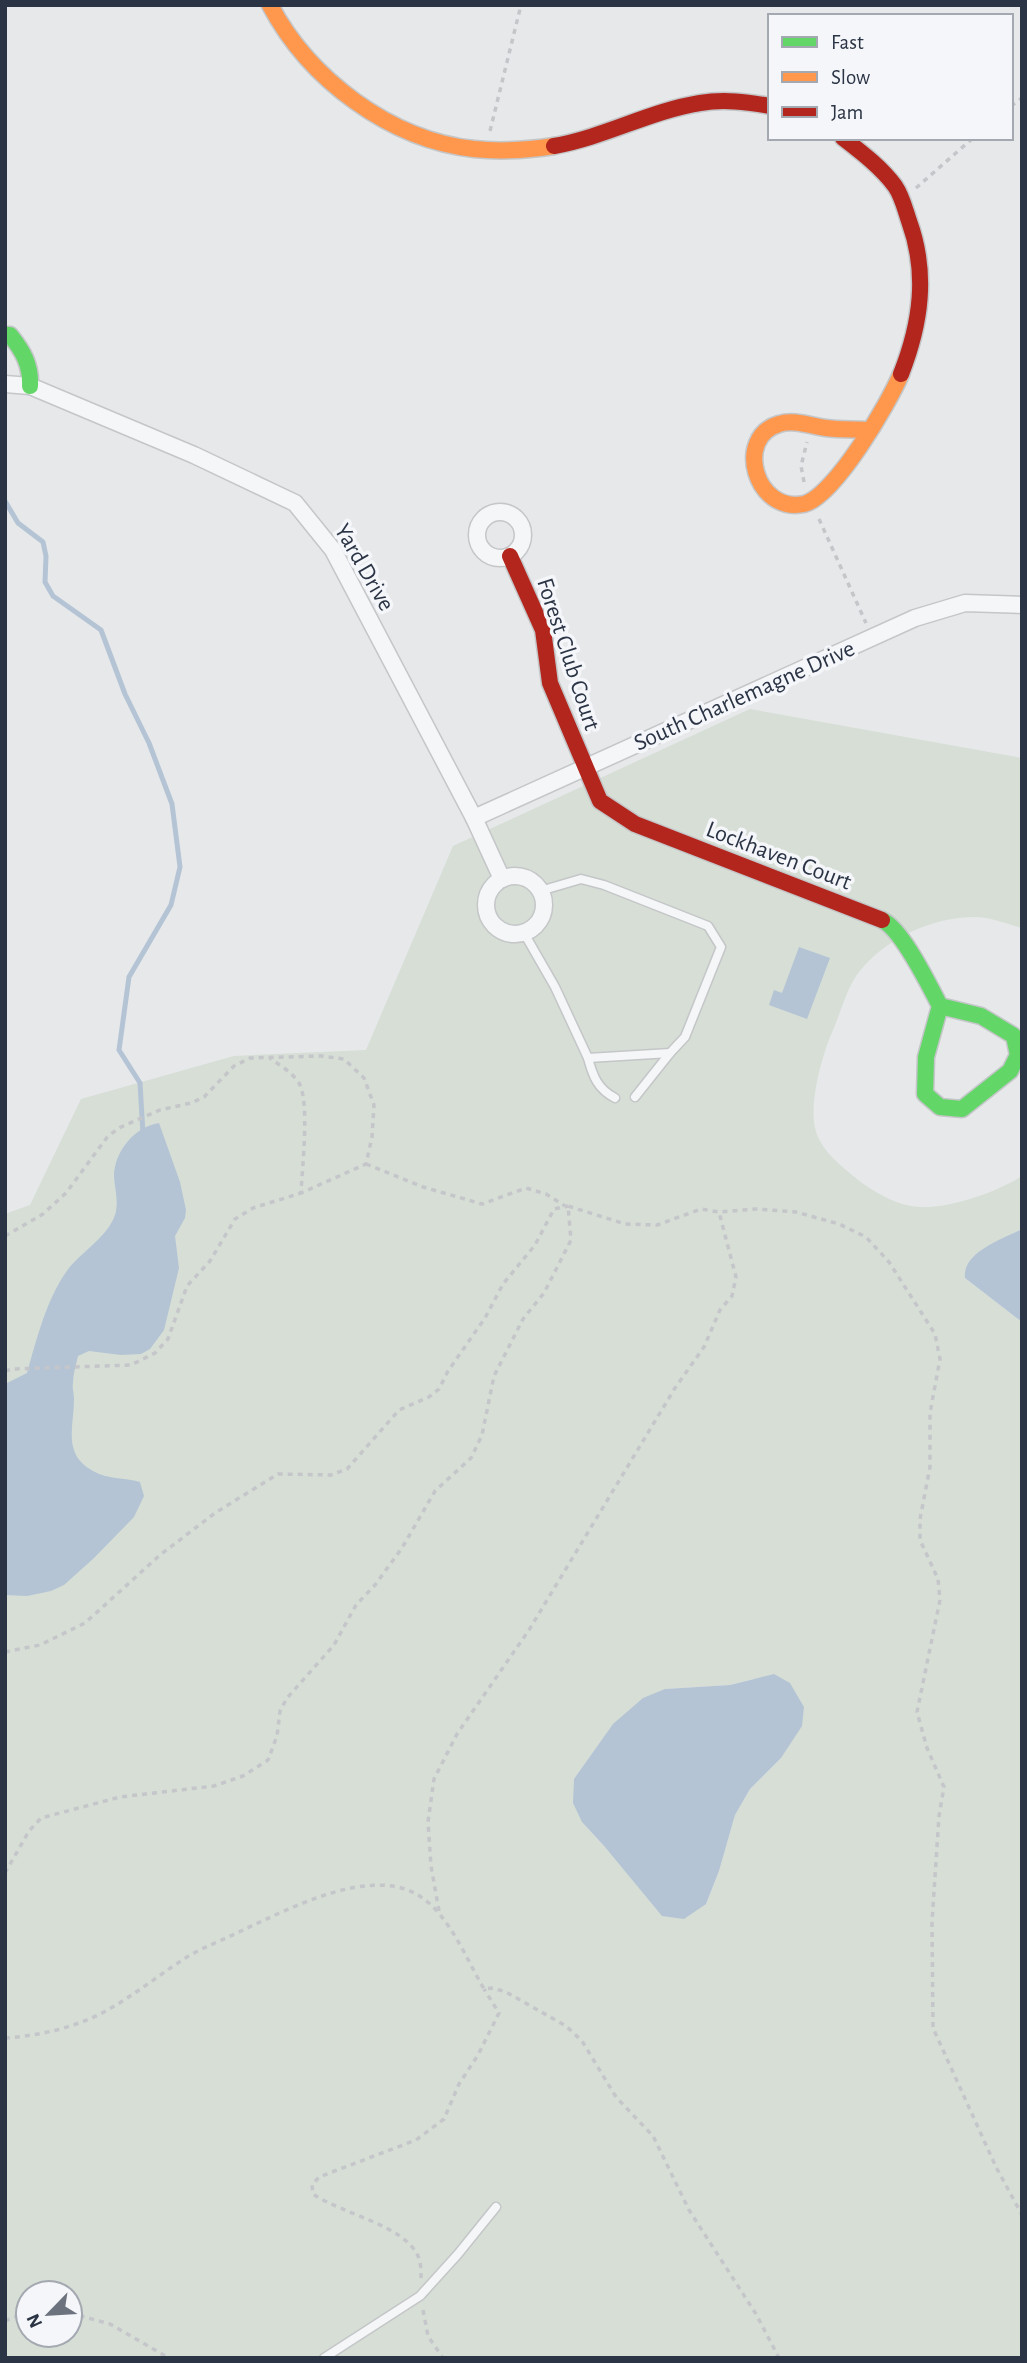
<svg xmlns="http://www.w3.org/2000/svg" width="1027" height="2363" viewBox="0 0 1027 2363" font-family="'Alegreya Sans',sans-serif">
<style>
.green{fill:#d6ded6;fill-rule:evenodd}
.water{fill:#b4c4d5}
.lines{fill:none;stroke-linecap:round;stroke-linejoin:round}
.stream{stroke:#b4c4d5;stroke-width:5}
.lane-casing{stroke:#c4c6c8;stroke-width:11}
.street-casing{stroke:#c4c6c8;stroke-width:19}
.fast-casing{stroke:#c4c6c8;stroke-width:19}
.slow-casing{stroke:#c4c6c8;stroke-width:19}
.jam-casing{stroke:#c4c6c8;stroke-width:19}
.path{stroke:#c5c6ca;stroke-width:3.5;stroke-dasharray:5 5;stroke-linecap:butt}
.lane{stroke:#f5f6f7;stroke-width:8}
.street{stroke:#f5f6f7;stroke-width:16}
.fast{stroke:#63d668;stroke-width:16}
.slow{stroke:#ff974d;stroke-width:16}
.jam{stroke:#b3261e;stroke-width:16}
.labels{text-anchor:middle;stroke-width:7;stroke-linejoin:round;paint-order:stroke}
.street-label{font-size:24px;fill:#2b3445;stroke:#f4f6f9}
</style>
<rect width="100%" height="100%" fill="#e6e8ea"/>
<path class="green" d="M 750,709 L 1022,758 L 1022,928 C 1007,924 990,917 975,917 C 932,917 886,938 859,972 C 848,985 840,1014 833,1030 C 822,1054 809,1103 815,1128 C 819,1146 833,1159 846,1170 C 863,1185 888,1202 911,1206 C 941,1212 996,1193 1022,1176 L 1022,1229 L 982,1250 L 965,1278 L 1022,1322 L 1022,2358 L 5,2358 L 5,1214 L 30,1205 L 81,1099 L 234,1056 L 366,1050 L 453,846 ZM 753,1679 L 781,1758 L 750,1789 L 735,1815 L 719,1871 L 706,1904 L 605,1847 L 582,1822 L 665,1689 L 730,1685 ZM 28,2293 L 70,2293 L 70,2335 L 28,2335 Z"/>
<g class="water">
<polygon points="799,947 830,958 807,1019 769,1005 774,990 782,993"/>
<path d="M 159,1123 L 180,1182 L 186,1210 L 185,1218 L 175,1236 L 179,1268 L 164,1330 L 150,1349 L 141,1354 L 121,1355 L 89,1351 L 78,1356 C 76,1365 73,1374 73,1383 C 72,1388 74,1394 74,1399 C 74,1427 62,1454 93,1471 C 108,1480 124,1477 140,1482 L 144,1496 L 134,1517 L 94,1558 L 64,1585 L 51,1591 L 27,1596 L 5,1595 L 5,1384 L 27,1373 C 37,1338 47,1297 69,1268 C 83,1251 108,1236 115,1215 C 119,1202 115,1190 114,1177 C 114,1152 134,1127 159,1123 Z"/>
<path d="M 1022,1229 L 1022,1322 L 965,1278 C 962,1252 1003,1239 1022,1229 Z"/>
<polygon points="774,1674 790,1683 804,1707 802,1726 781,1758 750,1789 735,1815 719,1871 706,1904 684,1919 662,1916 605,1847 582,1822 573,1803 574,1779 613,1724 643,1698 665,1689 730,1685"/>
</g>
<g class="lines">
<polyline class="stream" points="5,501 18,523 43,542 46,556 45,582 53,596 101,630 125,694 149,743 172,804 180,867 171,905 129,977 119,1050 140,1083 143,1134"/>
<defs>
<g id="lane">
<polyline points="524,933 555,987 588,1058 670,1053 685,1037 721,947 708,926 604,885 581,879 540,891"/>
<path d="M 588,1058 C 593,1077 598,1089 615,1098"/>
<polyline points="635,1097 670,1053"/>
<polyline points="324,2358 420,2296 458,2254 496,2207"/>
</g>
<g id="street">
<polyline points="5,384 30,386 194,455 295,503 333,550 474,818 502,879"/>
<circle cx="500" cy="535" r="23"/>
<polyline points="474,818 915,618 965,603 1022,605"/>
<circle cx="515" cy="905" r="29"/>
</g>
<g id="fast">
<path d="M 5,335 L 10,335 C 23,351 31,365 30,386"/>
<path d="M 882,920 C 902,929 929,985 940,1006 L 926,1057 L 925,1094 L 940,1107 L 962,1109 L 1010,1071 L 1018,1055 L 1014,1036 L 981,1016 L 940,1006"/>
</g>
<g id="slow">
<path d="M 270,5 C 309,79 390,140 474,149 C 501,152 528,150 554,146"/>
<path d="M 869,430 C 855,429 840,430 826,428 C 811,426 794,419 779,424 C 734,437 755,514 804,504 C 834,497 889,403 901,374"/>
</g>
<g id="jam">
<path d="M 843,138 C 861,152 881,167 895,186 C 902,196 905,209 909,221 C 928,273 921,323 901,374"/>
<path d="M 554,146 C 605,137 650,111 700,103 C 724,99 747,102 770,106"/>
<polyline points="510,556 543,630 550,683 600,801 635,824 882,920"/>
</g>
</defs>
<use href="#lane" class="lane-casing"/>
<use href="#street" class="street-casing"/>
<use href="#fast" class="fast-casing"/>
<use href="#slow" class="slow-casing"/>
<use href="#jam" class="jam-casing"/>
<g class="path">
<polyline points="1011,106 1022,98"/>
<polyline points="490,131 521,5"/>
<polyline points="916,188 973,138"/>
<polyline points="804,482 801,466 807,442"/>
<polyline points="819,519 866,623"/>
<polyline points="366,1164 423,1187 482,1204 526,1188 546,1194 565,1206"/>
<path d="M 5,1236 L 43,1214 L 66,1193 L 108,1136 L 121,1127 L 160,1110 L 191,1103 L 204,1097 L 234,1066 L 250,1058 L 321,1056 L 344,1059 L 364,1078 L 374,1105 L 372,1137 L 366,1164 L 301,1193 C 302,1169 310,1102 299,1083 C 292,1072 279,1065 270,1058"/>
<polyline points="5,1371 13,1369 131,1365 155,1353 168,1339 187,1286 210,1261 235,1219 253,1208 301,1193"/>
<polyline points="5,1652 40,1645 85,1623 160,1555 215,1513 278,1474 331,1475 347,1469 399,1410 429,1397 439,1389 448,1371 485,1318 503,1284 535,1245 554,1209 568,1206"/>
<polyline points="5,1873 29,1831 41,1818 120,1797 214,1786 243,1776 268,1760 277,1736 280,1711 287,1698 334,1645 356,1605 375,1585 402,1548 435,1491 471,1458 482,1435 494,1376 523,1319 544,1293 571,1240 568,1206 625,1224 657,1225 701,1209 719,1212 756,1209 796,1212 839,1224 866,1237 889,1262 935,1334 940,1359 930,1413 930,1467 920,1519 920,1540 938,1579 940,1600 917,1712 927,1748 944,1787 939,1816 932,1922 933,2028 996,2167 1022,2215"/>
<polyline points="439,1911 431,1866 428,1822 434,1779 457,1734 529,1630 675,1388 704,1347 720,1310 732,1296 736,1277 719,1212"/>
<path d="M 5,2038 C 36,2036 69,2029 98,2015 C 130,1999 157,1976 187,1957 C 205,1946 226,1939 245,1929 C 291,1908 373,1864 421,1897 C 449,1915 467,1960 484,1989 L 493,1988 L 506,1992 L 566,2026 L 582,2041 L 616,2097 L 653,2136 L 689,2210 L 756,2314 L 779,2358"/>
<path d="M 421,2278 C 421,2271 421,2262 418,2256 C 404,2225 342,2214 313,2194 L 312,2185 L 319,2177 L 416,2140 L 444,2119 L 459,2084 L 478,2055 L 499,2013 L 484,1989"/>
<polyline points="423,2310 428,2336 443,2358"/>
<polyline points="70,2313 110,2324 169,2358"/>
<polyline points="5,2321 28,2312"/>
</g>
<use href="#lane" class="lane"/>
<use href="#street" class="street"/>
<use href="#fast" class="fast"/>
<use href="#slow" class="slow"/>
<use href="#jam" class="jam"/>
</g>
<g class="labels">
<g class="street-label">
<text transform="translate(365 567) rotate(60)" y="8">Yard Drive</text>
<text transform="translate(569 654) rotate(72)" y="8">Forest Club Court</text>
<text transform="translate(744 695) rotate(-24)" y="8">South Charlemagne Drive</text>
<text transform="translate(779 855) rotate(21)" y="8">Lockhaven Court</text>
</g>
</g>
<rect width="1027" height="2363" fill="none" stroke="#2b3445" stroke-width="14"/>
<rect x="768" y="14" width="245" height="126" fill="#f4f6f9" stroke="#a4a8b1" stroke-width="2"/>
<rect x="782" y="37" width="35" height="10" fill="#63d668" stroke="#a4a8b1" stroke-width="2"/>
<text x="831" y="49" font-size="21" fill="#2b3445">Fast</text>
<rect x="782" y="72" width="35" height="10" fill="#ff974d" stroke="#a4a8b1" stroke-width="2"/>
<text x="831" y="84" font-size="21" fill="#2b3445">Slow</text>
<rect x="782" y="107" width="35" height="10" fill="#b3261e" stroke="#a4a8b1" stroke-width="2"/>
<text x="831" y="119" font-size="21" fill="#2b3445">Jam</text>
<g transform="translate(49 2314) rotate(245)"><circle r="33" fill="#f4f6f9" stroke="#a4a8b1" stroke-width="2"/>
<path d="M0-5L12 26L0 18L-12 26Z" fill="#6c737f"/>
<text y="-10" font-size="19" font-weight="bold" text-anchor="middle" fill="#2b3445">N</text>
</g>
</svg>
